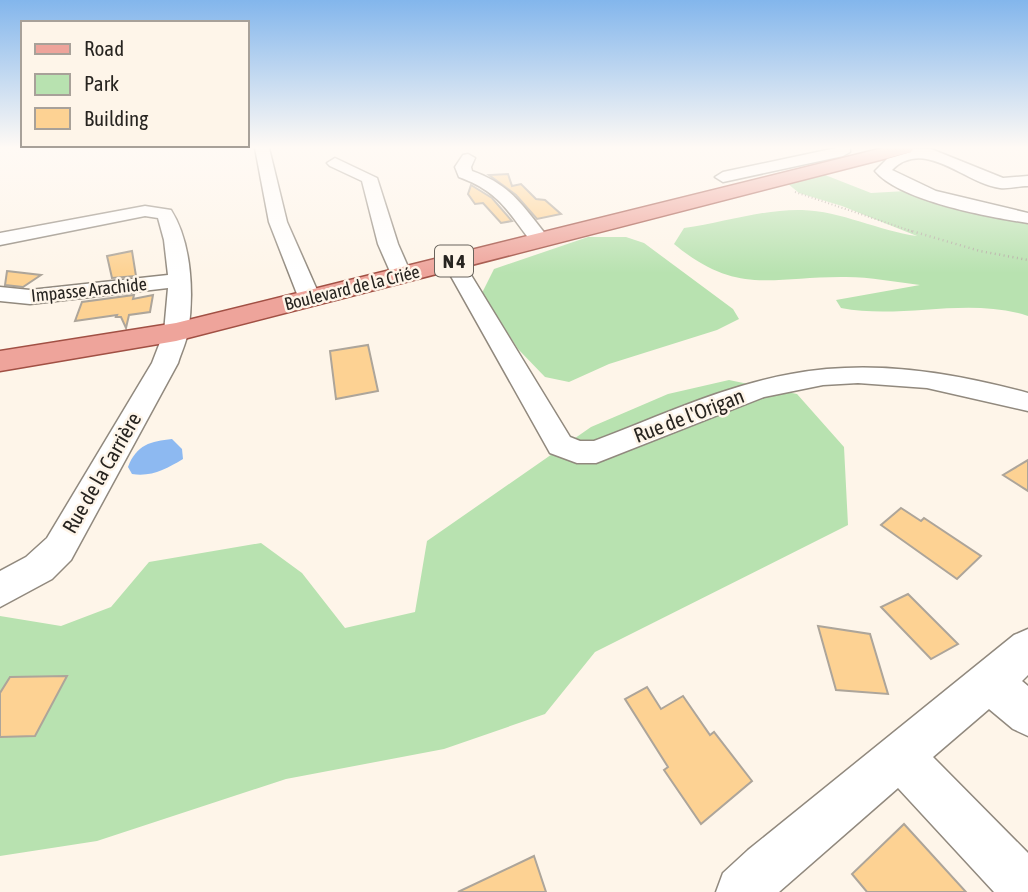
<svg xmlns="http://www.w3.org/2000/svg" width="1028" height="892" viewBox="0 0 1028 892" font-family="'Asap Condensed',sans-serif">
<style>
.green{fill:#b8e2b0}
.water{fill:#8db9f1}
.building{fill:#fdd293;stroke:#ada59a;stroke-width:2}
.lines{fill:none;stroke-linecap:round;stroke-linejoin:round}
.minor-casing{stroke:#91897e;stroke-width:3}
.major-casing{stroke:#a15044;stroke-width:3}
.path-far1{stroke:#b3aca3;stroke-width:2;stroke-dasharray:1 2.5;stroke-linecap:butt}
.path{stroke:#b3aca3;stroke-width:2.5;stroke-dasharray:1 3.5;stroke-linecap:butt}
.minor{fill:#fff;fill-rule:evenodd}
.major{fill:#eea49b;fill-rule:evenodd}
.labels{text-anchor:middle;stroke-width:5;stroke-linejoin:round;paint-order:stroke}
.far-street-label{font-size:18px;fill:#272420;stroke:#fef5e9}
.shield{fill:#fef5e9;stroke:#68635c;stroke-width:2}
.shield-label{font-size:19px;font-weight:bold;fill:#272420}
.street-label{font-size:21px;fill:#272420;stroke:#fef5e9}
</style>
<rect width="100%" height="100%" fill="#fef5e9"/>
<g class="green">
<path d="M 820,173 L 871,193 L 906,191 L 1028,222 L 1028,316 C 967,296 903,320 841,308 L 836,300 L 920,285 C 896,282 870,277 846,277 C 772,276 738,297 674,244 L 684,228 C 723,223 762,209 802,210 C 841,211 879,231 917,236 L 842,206 L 799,193 L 787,183 Z"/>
<polygon points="588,237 626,237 644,243 733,309 739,319 717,330 609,364 569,382 545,377 518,349 482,293 494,269"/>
<polygon points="729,380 797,394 844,447 848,525 595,652 545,714 444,749 286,779 97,841 0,856 0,616 61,626 111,607 149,562 261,543 302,573 345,628 415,612 427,541 591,427 668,394"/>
</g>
<path class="water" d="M 172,439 L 182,449 L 183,459 C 166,469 152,477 132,474 L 128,467 C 136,445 151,441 172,439 Z"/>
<g class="building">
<polygon points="508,174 512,186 521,184 536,199 545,200 561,214 537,219 516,195 489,175"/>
<polygon points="471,185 492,198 512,221 501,223 483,203 475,204 468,194"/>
<polygon points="132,251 136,276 112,278 107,256"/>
<polygon points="7,271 41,275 23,287 5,285"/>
<polygon points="134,295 133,299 153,295 150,312 129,315 126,328 121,317 116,317 117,315 75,321 82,302"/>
<polygon points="368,345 378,391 336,399 330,351"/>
<polygon points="1028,460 1028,491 1003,475"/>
<polygon points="901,508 921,521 924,518 981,556 957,579 881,525"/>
<polygon points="908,594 958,644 931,659 881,607"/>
<polygon points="818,626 870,634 888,694 836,690"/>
<polygon points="67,676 35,736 0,737 0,693 10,677"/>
<polygon points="647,687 661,709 683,696 710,735 714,732 752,781 701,824 664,770 668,767 625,699"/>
<polygon points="904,824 966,892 867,892 852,874"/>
<polygon points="534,856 546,892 458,892"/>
</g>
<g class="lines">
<defs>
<g id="minor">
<polygon points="255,148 269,148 287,222 321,299 318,304 302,304 299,299 269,222"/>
<polygon points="836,148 850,148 850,152 843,156 723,182 715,177 723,172"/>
<path d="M 908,148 L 931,149 L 1003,178 L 1028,176 L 1028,186 C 1019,186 1009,189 1000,188 C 965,184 925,137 892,170 L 936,191 L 1028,213 L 1028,223 C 989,217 900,201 875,171 L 887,159 L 911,152 Z"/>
<path d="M 468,154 L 475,158 L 471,167 L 472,171 C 511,185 522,205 547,236 L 550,240 L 547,244 L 533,244 C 508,212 500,192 459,177 L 455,167 L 463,155 Z"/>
<polygon points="335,158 377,178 398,244 412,276 409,280 395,280 392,276 378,244 362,181 330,166 327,163"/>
<path d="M 145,206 L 171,210 C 192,243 194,295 188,332 C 186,343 181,353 178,363 L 71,560 L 52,579 L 0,607 L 0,571 L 26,557 L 47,538 L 152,363 L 164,332 L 168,288 L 30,304 L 0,301 L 0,287 L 30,290 L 168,275 L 164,240 L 158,218 L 145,216 L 0,245 L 0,233 Z"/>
<path d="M 453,256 L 460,258 L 463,262 L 570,437 L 580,441 L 594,441 C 658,417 723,386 791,374 C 871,359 950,372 1028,393 L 1028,411 L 927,388 L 858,383 L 823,385 L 764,397 L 596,463 L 577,463 L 550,453 L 443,262 L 446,258 Z"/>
<polygon points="1028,629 1028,675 1022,681 1028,686 1028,736 1013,729 989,709 933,757 1028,853 1028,892 994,892 898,788 779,892 716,892 723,873 748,850 1014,635"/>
</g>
<polygon id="major" points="883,148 914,148 911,152 176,341 0,371 0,351 176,323"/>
</defs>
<use href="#minor" class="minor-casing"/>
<use href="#major" class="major-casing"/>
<polyline class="path-far1" points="795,192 914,232"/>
<polyline class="path" points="908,230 980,251 1028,260"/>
<use href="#minor" class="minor"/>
<use href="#major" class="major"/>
</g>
<linearGradient id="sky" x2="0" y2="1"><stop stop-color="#83b6ec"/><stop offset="0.54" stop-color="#fffaf5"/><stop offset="1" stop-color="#fffaf5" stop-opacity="0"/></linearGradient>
<rect width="1028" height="273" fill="url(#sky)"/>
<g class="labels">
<g class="far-street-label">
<text transform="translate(352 288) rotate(-14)" y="6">Boulevard de la Criée</text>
<text transform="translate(89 290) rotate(-6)" y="6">Impasse Arachide</text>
</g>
<rect class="shield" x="435" y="245.5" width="38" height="31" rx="5"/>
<g class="shield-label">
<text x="454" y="268">N 4</text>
</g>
<g class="street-label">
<text transform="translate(689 416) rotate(-21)" y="7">Rue de l'Origan</text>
<text transform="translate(102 473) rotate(-60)" y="7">Rue de la Carrière</text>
</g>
</g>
<rect x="21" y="21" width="228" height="126" fill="#fef5e9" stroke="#a8a199" stroke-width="2"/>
<rect x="35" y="44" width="35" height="10" fill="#eea49b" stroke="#a8a199" stroke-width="2"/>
<text x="84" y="56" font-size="21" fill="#272420">Road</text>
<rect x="35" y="74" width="35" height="21" fill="#b8e2b0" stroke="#a8a199" stroke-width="2"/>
<text x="84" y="91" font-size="21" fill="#272420">Park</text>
<rect x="35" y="108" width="35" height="21" fill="#fdd293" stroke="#a8a199" stroke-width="2"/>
<text x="84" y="126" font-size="21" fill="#272420">Building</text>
</svg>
